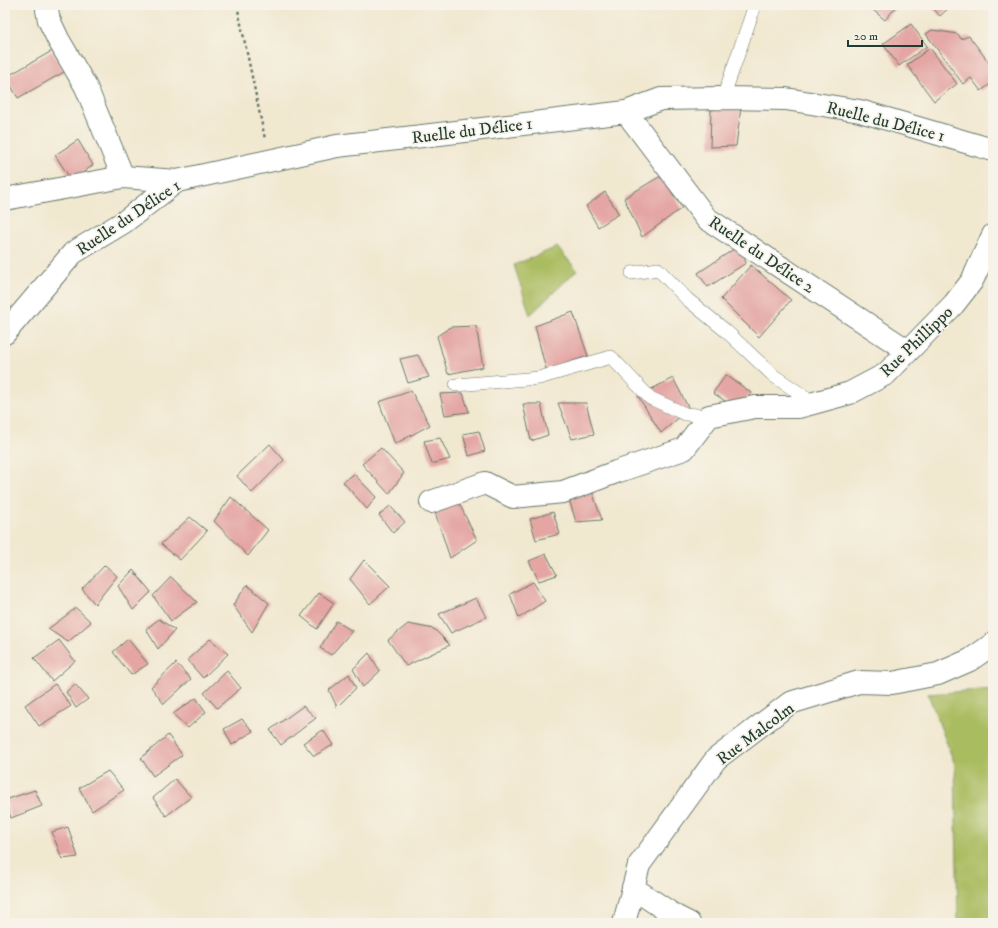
<svg xmlns="http://www.w3.org/2000/svg" width="998" height="928" viewBox="0 0 998 928" font-family="'IM FELL DW Pica',serif">
<style>
.green{fill:#aabc60;stroke:#647c4a}
.building{fill:#e4a5a3}
.lines{fill:none;stroke-linecap:round;stroke-linejoin:round}
.lane-casing{stroke:#68796b;stroke-width:14}
.street-casing{stroke:#68796b;stroke-width:24}
.path{stroke:#68796b;stroke-width:2.5;stroke-dasharray:3 3;stroke-linecap:butt}
.lane{stroke:#fff;stroke-width:13}
.street{stroke:#fff;stroke-width:22}
.labels{text-anchor:middle;stroke-width:3.5;stroke-linejoin:round;paint-order:stroke}
.street-label{font-size:17px;fill:#1f3d34;stroke:#f7f3e8}
</style>
<rect width="100%" height="100%" fill="#f7f3e8"/>
<filter id="ink" filterUnits="userSpaceOnUse"><feTurbulence type="fractalNoise" baseFrequency=".025" numOctaves="2"/><feDisplacementMap in="SourceGraphic" scale="8" xChannelSelector="R" yChannelSelector="G"/><feConvolveMatrix kernelMatrix="1 2 1 2 8 2 1 2 1" color-interpolation-filters="sRGB"/></filter>
<filter id="wash" filterUnits="userSpaceOnUse"><feTurbulence type="fractalNoise" baseFrequency=".012" numOctaves="4" result="noise"/><feDisplacementMap in="SourceGraphic" scale="16" xChannelSelector="R" yChannelSelector="G"/><feGaussianBlur stdDeviation="0.9" result="paint"/><feColorMatrix in="noise" values="0 0 0 0 0 0 0 0 0 0 0 0 0 0 0 0 0 1.4 0 .05"/><feComposite in="paint" operator="in"/></filter>
<g filter="url(#wash)">
<rect width="100%" height="100%" fill="#f1e8d0"/>
<g class="green">
<polygon points="557,247 577,270 530,315 514,265"/>
<polygon points="993,689 993,923 958,923 955,765 928,694"/>
</g>
<g id="blocks">
<g class="building">
<polygon points="867,5 894,5 896,7 885,20"/>
<polygon points="930,5 952,5 940,16"/>
<polygon points="911,24 927,46 899,66 883,44"/>
<polygon points="932,30 958,34 961,39 969,36 993,68 993,82 981,91 971,78 963,84 926,34"/>
<polygon points="930,48 957,84 934,101 907,65"/>
<polygon points="52,51 64,72 18,98 6,77"/>
<polygon points="741,107 736,146 710,147 711,110"/>
<polygon points="78,140 93,165 72,181 55,155"/>
<polygon points="659,177 663,179 682,208 642,237 624,198"/>
<polygon points="605,192 619,214 598,227 586,206"/>
<polygon points="734,249 743,253 746,263 708,287 698,273"/>
<polygon points="751,265 791,300 759,337 721,299"/>
<polygon points="573,312 588,356 546,370 535,326"/>
<polygon points="476,326 483,367 448,374 437,336 451,327"/>
<polygon points="418,355 429,377 408,383 400,359"/>
<polygon points="726,375 752,393 736,408 713,393"/>
<polygon points="673,378 689,409 661,433 638,396"/>
<polygon points="411,391 430,425 395,444 379,402"/>
<polygon points="463,393 469,412 445,415 440,394"/>
<polygon points="558,403 586,403 594,434 572,439"/>
<polygon points="523,404 541,404 548,435 531,441"/>
<polygon points="479,431 485,451 469,456 463,434"/>
<polygon points="440,438 450,459 432,464 424,441"/>
<polygon points="270,444 284,460 252,493 237,476"/>
<polygon points="381,448 404,473 389,494 362,464"/>
<polygon points="354,474 376,497 367,509 343,482"/>
<polygon points="428,491 458,501 477,540 450,558"/>
<polygon points="592,491 602,520 576,522 568,496"/>
<polygon points="231,497 268,530 248,556 214,521"/>
<polygon points="390,506 405,522 393,533 379,515"/>
<polygon points="553,512 560,534 536,540 530,519"/>
<polygon points="190,517 207,531 180,560 161,544"/>
<polygon points="546,554 557,575 539,581 529,561"/>
<polygon points="364,560 390,586 370,604 350,579"/>
<polygon points="105,565 117,576 95,604 82,589"/>
<polygon points="133,570 151,592 133,610 118,586"/>
<polygon points="171,577 197,602 171,621 153,596"/>
<polygon points="533,582 545,601 519,618 510,594"/>
<polygon points="247,585 269,603 252,632 233,605"/>
<polygon points="319,593 334,603 317,629 301,616"/>
<polygon points="476,598 486,617 451,633 439,614"/>
<polygon points="76,608 91,622 68,642 48,629"/>
<polygon points="159,619 175,630 158,649 146,629"/>
<polygon points="336,621 352,631 331,655 320,648"/>
<polygon points="408,624 434,629 450,645 406,666 388,640"/>
<polygon points="128,639 148,664 131,675 113,652"/>
<polygon points="210,639 228,654 203,678 187,660"/>
<polygon points="59,640 75,661 52,681 34,658"/>
<polygon points="369,653 380,671 363,687 353,669"/>
<polygon points="176,663 191,679 164,704 151,687"/>
<polygon points="227,671 241,688 217,708 204,693"/>
<polygon points="349,674 356,688 337,707 329,690"/>
<polygon points="55,684 71,706 39,726 25,705"/>
<polygon points="75,684 88,699 76,708 66,692"/>
<polygon points="196,698 206,712 188,728 173,714"/>
<polygon points="303,706 316,718 281,745 270,730"/>
<polygon points="242,719 253,731 232,745 224,729"/>
<polygon points="323,730 333,745 314,756 303,743"/>
<polygon points="168,735 182,755 153,776 141,758"/>
<polygon points="108,771 124,790 92,811 79,788"/>
<polygon points="175,779 191,797 166,816 153,798"/>
<polygon points="35,790 42,806 11,818 5,800"/>
<polygon points="68,827 78,857 62,859 52,832"/>
</g>
</g>
</g>
<g filter="url(#ink)">
<use href="#blocks" fill-opacity="0" stroke="#68796b" stroke-width="1"/>
<g class="lines">
<defs>
<g id="lane">
<polyline points="723,98 755,5"/>
<polyline points="632,273 658,269 687,299 726,331 774,376 814,403"/>
<polyline points="456,385 539,378 611,357 650,398 685,414 709,416"/>
</g>
<g id="street">
<polyline points="48,5 47,10 49,20 58,39 86,87 123,177"/>
<polyline points="626,112 706,218 908,351"/>
<polyline points="5,199 123,177 177,181"/>
<polyline points="5,333 73,253 124,222 177,181 337,146 626,112 661,99 723,98 786,99 860,111 993,150"/>
<polyline points="431,502 485,483 513,497 563,492 616,472 684,449 709,416 755,407 799,407 850,393 886,374 954,304 972,281 993,235"/>
<polyline points="633,888 675,916 689,923"/>
<polyline points="624,923 639,865 716,759 790,703 859,682 892,683 938,674 970,660 993,644"/>
</g>
</defs>
<use href="#lane" class="lane-casing"/>
<use href="#street" class="street-casing"/>
<polyline class="path" points="237,5 265,139"/>
<use href="#lane" class="lane"/>
<use href="#street" class="street"/>
</g>
</g>
<g class="labels">
<g class="street-label">
<text transform="translate(886 121) rotate(14)" y="6">Ruelle du Délice 1</text>
<text transform="translate(472 130) rotate(-7)" y="6">Ruelle du Délice 1</text>
<text transform="translate(128 217) rotate(-34)" y="6">Ruelle du Délice 1</text>
<text transform="translate(762 254) rotate(34)" y="6">Ruelle du Délice 2</text>
<text transform="translate(916 341) rotate(-44)" y="6">Rue Phillippo</text>
<text transform="translate(755 733) rotate(-37)" y="6">Rue Malcolm</text>
</g>
</g>
<rect width="998" height="928" fill="none" stroke="#f7f3e8" stroke-width="20"/>
<path d="M848 40v6h74v-6" fill="none" stroke="#1f3d34" stroke-width="2"/>
<text x="854" y="40" font-size="12" fill="#1f3d34" stroke="#f7f3e8" stroke-width="3" paint-order="stroke">20 m</text>
</svg>
